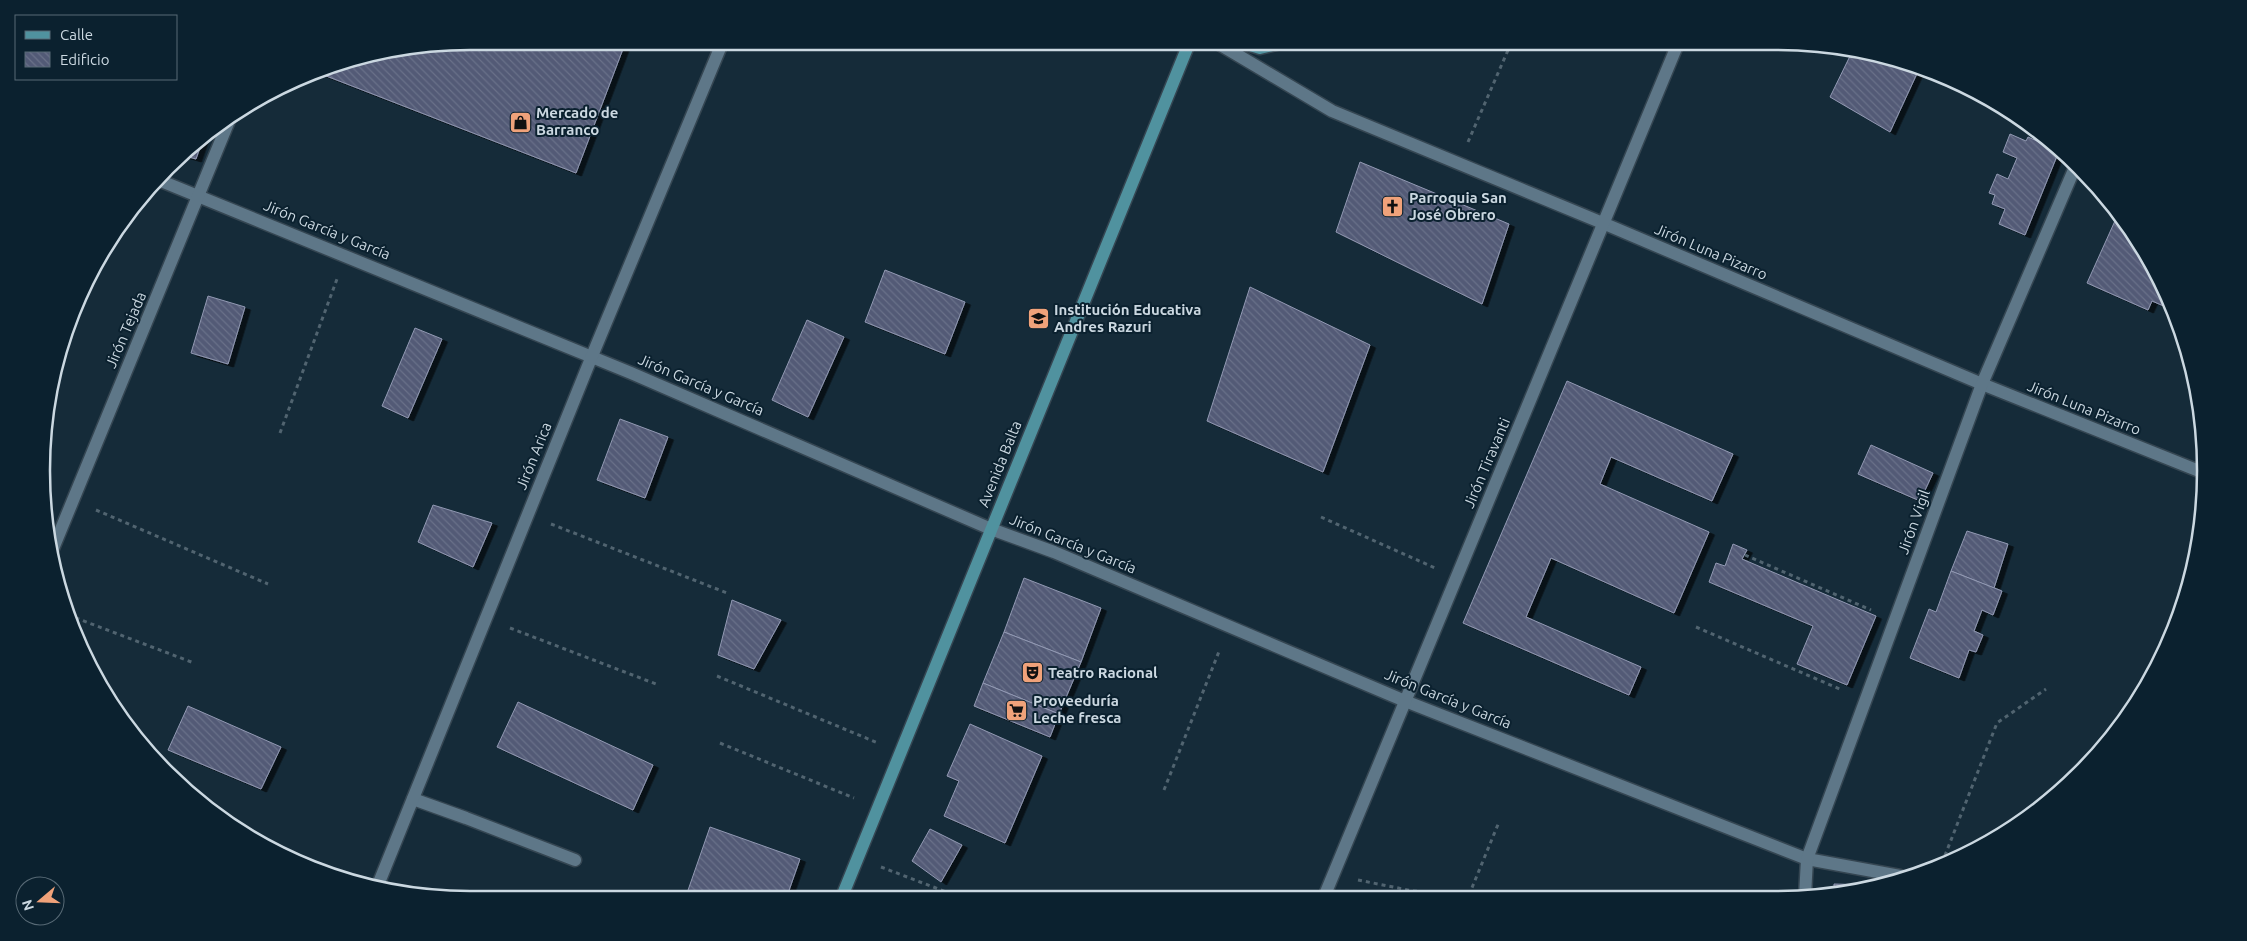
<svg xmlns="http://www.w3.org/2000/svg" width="2247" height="941" viewBox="0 0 2247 941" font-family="Ubuntu,sans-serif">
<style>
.building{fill:url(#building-back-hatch);stroke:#9299b3;filter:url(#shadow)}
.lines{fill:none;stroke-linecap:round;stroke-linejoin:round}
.minor-casing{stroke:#354652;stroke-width:15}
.major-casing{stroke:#354652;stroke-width:15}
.path{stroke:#516470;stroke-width:3;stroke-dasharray:4 4;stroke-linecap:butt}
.minor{stroke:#5e7788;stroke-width:12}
.major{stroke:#50929f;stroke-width:12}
.labels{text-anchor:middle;stroke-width:4;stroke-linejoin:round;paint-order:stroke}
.poi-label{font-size:15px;font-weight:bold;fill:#cbd8e1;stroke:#0b212f;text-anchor:start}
.street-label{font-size:15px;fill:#cbd8e1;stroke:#0b212f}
.rim{fill:none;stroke:#cbd8e1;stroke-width:2.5}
</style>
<defs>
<pattern id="building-back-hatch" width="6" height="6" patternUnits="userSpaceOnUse" patternTransform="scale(1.25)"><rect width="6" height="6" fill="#525a76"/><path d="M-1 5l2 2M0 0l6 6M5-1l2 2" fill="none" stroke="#6a7189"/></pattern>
<filter id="shadow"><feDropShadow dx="5.5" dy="3" stdDeviation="0" flood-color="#0009"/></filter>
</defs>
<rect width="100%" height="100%" fill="#152b39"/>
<g class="building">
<polygon points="470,41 626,41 576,173 316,72 332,64"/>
<polygon points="1851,54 1914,64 1920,67 1890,132 1830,97"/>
<polygon points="2022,121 2059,148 2059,151 2034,140 2037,133 2020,127"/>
<polygon points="2010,134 2026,141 2028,137 2059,151 2025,235 1999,224 2005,209 1992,204 1995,195 1989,193 1997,174 2008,179 2017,158 2003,152"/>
<polygon points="204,136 196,159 182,155 188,148"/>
<polygon points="1360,162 1509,224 1482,304 1336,232"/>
<polygon points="2119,212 2161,280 2173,310 2152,301 2148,310 2087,283"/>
<polygon points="885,270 965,302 945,354 865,322"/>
<polygon points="1250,287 1370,345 1323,472 1207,421"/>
<polygon points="208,296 245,307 228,364 191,353"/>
<polygon points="807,320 844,337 808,417 772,400"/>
<polygon points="415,328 442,339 408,418 382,406"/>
<polygon points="1567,381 1733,454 1712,501 1611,457 1600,484 1709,532 1674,613 1551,558 1526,617 1641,667 1629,695 1463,623"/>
<polygon points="620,419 668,437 645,498 597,480"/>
<polygon points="1871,445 1933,473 1920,501 1858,474"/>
<polygon points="433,505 492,523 473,567 418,542"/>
<polygon points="1967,531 2008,544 1994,588 1951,571"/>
<polygon points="1733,544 1747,550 1742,559 1876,616 1847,685 1797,664 1813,626 1709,582 1716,563 1725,566"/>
<polygon points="1951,571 2002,591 1993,615 1982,610 1974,631 1983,635 1976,652 1969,650 1959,678 1910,658 1929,609 1936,612"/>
<polygon points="1024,578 1101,608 1081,662 1004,632"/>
<polygon points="732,600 781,620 754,669 718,655"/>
<polygon points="1004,632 1081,662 1059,714 983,683"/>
<polygon points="983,683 1059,714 1050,737 974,706"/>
<polygon points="518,702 653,765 633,810 497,747"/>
<polygon points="188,706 281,747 261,789 168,750"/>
<polygon points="970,724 1042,756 1005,843 944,816 959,781 947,776"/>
<polygon points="710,827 800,859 786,899 696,899 686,896"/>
<polygon points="930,829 962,845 941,882 912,861"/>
<polygon points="1834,884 1871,885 1834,896"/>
</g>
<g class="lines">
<defs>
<g id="minor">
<polyline points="1214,41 1332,111 1605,224 1982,384 2204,473"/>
<polyline points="161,181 631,373 991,529 1054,552 1405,701 1807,859 1900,876"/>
<polyline points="50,556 231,116"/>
<polyline points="413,799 466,818 575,860"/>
<polyline points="378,885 592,356 723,41"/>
<polyline points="1805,896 1807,859 1982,384 2076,165"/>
<polyline points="1324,897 1679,41"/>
</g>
<g id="major">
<polyline points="1237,41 1260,48 1289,41"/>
<polyline points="841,899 1190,41"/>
</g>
</defs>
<use href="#minor" class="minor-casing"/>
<use href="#major" class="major-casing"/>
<g class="path">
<polyline points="1468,142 1512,41"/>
<polyline points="280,433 337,279"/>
<polyline points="96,510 268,584"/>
<polyline points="1321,517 1435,568"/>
<polyline points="551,524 727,593"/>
<polyline points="1745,555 1871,610"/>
<polyline points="68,615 194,663"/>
<polyline points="1696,627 1842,690"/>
<polyline points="510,628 656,684"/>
<polyline points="717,676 878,743"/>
<polyline points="720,743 854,798"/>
<polyline points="1164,790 1220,649"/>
<polyline points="1942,863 1997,723 2046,689"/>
<polyline points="881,867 962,898"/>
<polyline points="1358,880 1413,891 1498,897"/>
<polyline points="1469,895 1499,822"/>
</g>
<use href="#minor" class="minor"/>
<use href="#major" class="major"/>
</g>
<defs>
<symbol id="shop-square" viewBox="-11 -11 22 22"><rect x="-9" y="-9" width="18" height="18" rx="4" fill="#f0a27a" stroke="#0b212f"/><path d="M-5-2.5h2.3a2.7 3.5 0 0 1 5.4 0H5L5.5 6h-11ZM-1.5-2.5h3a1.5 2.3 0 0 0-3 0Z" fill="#111"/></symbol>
<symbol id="church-square" viewBox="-11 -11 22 22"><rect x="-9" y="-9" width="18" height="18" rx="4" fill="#f0a27a" stroke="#0b212f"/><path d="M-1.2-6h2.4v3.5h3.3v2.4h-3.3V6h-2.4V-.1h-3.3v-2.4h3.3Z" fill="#111"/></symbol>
<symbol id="school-square" viewBox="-11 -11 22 22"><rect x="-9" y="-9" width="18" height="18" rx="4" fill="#f0a27a" stroke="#0b212f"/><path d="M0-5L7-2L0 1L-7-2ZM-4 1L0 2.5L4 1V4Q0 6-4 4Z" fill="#111"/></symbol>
<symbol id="theatre-square" viewBox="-11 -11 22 22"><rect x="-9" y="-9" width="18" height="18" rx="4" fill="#f0a27a" stroke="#0b212f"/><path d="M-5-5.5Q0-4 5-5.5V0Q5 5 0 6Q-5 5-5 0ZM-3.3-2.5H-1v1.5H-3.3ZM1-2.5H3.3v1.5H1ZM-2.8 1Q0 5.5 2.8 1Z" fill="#111"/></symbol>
<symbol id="supermarket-square" viewBox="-11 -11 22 22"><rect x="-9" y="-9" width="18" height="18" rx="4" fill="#f0a27a" stroke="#0b212f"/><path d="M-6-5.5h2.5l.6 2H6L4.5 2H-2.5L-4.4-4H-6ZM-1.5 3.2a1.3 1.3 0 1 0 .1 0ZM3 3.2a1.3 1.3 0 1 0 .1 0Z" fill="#111"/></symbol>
</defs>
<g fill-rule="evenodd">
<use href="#shop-square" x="508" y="110" width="25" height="25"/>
<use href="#church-square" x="1380" y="194" width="25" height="25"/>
<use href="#school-square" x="1026" y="306" width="25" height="25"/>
<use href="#theatre-square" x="1020" y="660" width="25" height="25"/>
<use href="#supermarket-square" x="1004" y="698" width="25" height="25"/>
</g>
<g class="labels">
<g class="poi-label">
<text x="536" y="118">Mercado de<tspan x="536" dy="17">Barranco</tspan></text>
<text x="1409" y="203">Parroquia San<tspan x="1409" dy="17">José Obrero</tspan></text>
<text x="1054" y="315">Institución Educativa<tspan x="1054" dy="17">Andres Razuri</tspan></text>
<text x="1048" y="678">Teatro Racional</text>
<text x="1033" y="706">Proveeduría<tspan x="1033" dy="17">Leche fresca</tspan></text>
</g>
<g class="street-label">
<text transform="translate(327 230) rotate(22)" y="5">Jirón García y García</text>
<text transform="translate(1711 252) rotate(23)" y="5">Jirón Luna Pizarro</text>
<text transform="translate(126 330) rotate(-67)" y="5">Jirón Tejada</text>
<text transform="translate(701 385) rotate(23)" y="5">Jirón García y García</text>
<text transform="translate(2084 408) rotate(22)" y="5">Jirón Luna Pizarro</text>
<text transform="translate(534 456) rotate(-68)" y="5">Jirón Arica</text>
<text transform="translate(1487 463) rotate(-67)" y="5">Jirón Tiravanti</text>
<text transform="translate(1000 464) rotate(-68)" y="5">Avenida Balta</text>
<text transform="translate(1914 522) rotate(-70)" y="5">Jirón Vigil</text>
<text transform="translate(1073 544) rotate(22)" y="5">Jirón García y García</text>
<text transform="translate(1448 699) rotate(22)" y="5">Jirón García y García</text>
</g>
</g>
<path d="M0 0H2247V941H0ZM470 50H1777A420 420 0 0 1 2197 470V471A420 420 0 0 1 1777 891H470A420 420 0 0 1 50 471V470A420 420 0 0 1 470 50Z" fill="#0b212f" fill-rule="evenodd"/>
<path class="rim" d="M470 50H1777A420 420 0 0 1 2197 470V471A420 420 0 0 1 1777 891H470A420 420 0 0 1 50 471V470A420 420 0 0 1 470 50Z"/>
<rect x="15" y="15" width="162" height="65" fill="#0b212f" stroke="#586a76"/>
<rect x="25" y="31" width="25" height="8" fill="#50929f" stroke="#586a76"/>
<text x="60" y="40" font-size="15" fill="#cbd8e1">Calle</text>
<rect x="25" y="52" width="25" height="15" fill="url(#building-back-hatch)" stroke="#586a76"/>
<text x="60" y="65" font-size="15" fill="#cbd8e1">Edificio</text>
<g transform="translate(40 901) rotate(251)"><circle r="24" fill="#0b212f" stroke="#586a76"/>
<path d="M0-4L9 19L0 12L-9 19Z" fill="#f0a27a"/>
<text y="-8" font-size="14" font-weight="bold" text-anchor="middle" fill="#cbd8e1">N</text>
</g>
</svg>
